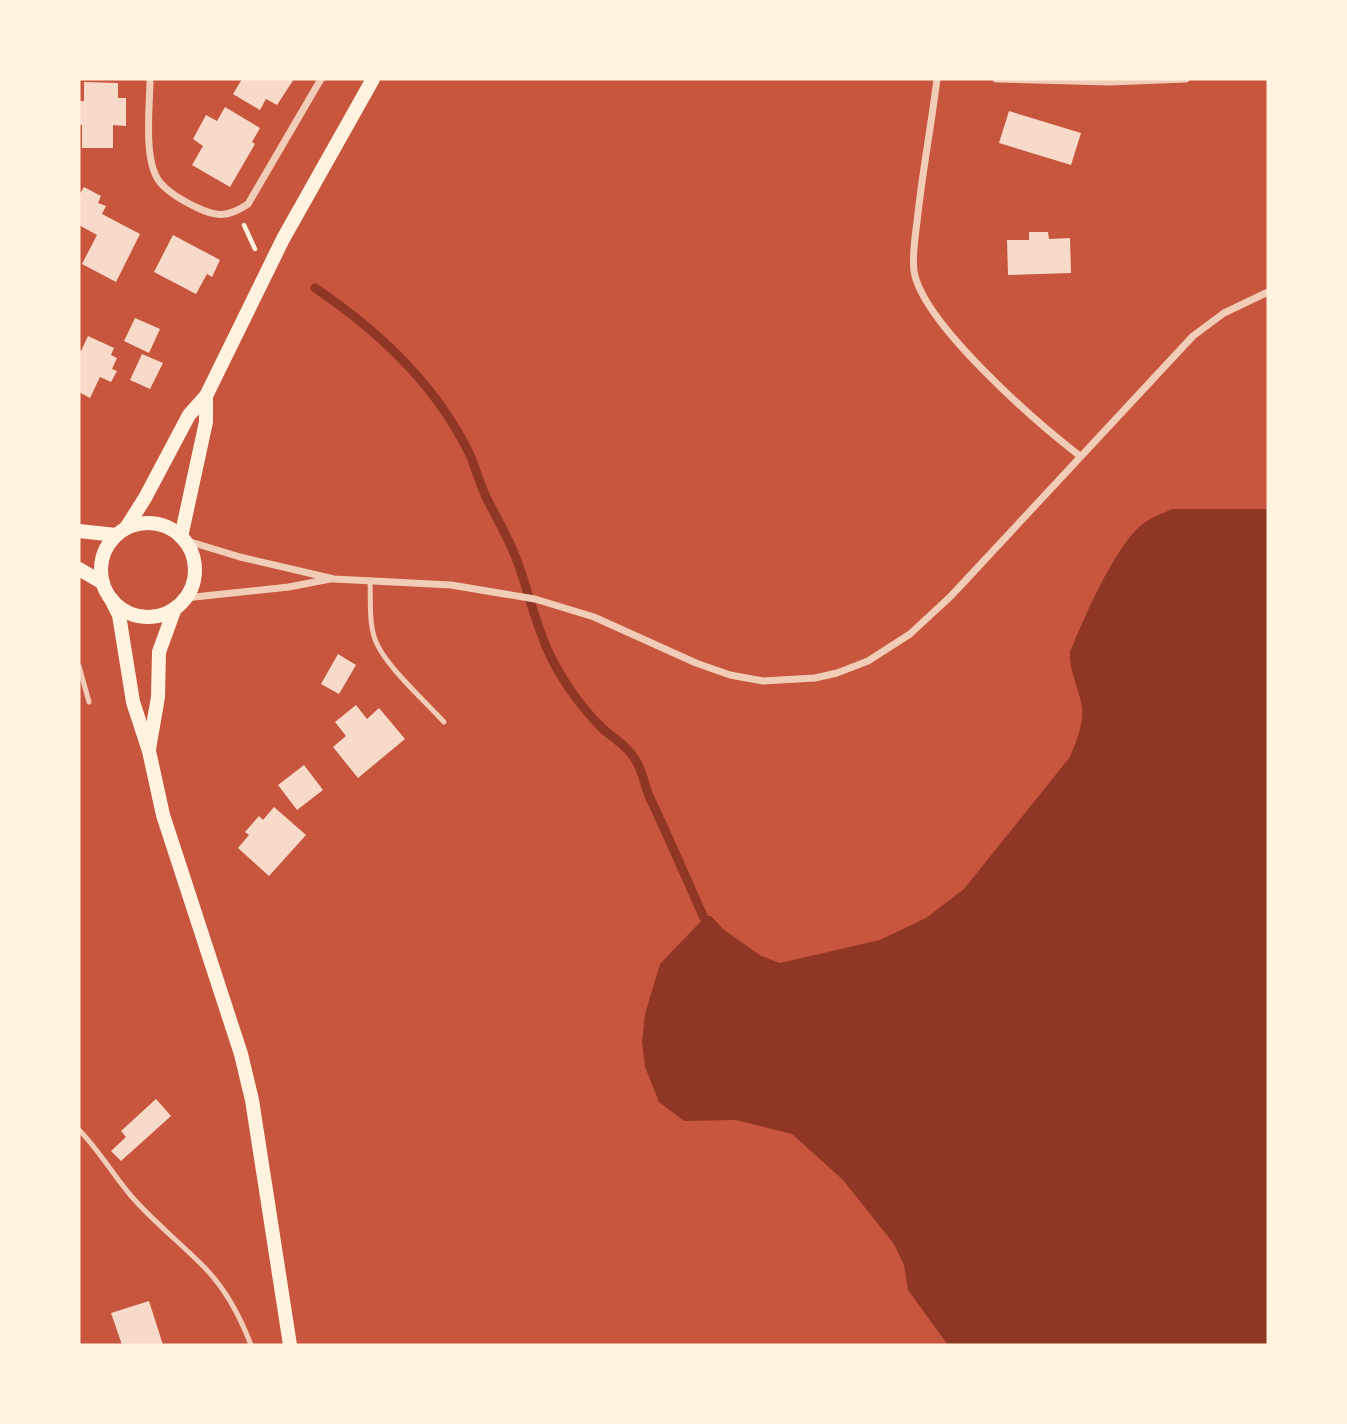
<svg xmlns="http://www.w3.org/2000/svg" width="1347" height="1424" viewBox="0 0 1347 1424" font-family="Barlow,sans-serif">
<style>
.water{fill:#8f3625}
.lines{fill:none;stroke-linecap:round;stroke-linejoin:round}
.stream{stroke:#8f3625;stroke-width:9}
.building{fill:#f7dbc8}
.path{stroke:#fff3e0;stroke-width:4.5}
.service{stroke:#f1ccb7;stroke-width:5}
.minor{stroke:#f1ccb7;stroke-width:7}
.secondary{stroke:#fff3e0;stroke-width:14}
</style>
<rect width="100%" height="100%" fill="#c8553d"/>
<path class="water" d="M 1173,509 L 1268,509 L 1268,1345 L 948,1345 L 908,1290 L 904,1265 L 894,1244 L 843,1180 L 792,1134 L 736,1120 L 684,1121 L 659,1102 L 645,1067 L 642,1042 L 645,1014 L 660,964 L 706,916 L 711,916 L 723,929 L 761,956 L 780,963 L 880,940 L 926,918 L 964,889 L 1070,757 C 1076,742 1084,724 1082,707 C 1079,688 1069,671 1070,652 C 1084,618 1113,551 1139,527 C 1149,518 1161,514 1173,509 Z"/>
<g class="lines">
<path class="stream" d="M 315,288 C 379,331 438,387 471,457 C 476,470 480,484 486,497 C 496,517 508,537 516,558 C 528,589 535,623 549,653 C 561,679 581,707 601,727 C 612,738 626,744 635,759 C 643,771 644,785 650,798 C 669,838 686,878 704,918"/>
</g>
<g class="building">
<polygon points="242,79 294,79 277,105 266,99 260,110 233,94"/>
<polygon points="84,82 118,83 118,98 126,98 126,126 113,125 113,148 82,148 82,125 79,125 79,101 84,101"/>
<polygon points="225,107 260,128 252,142 255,144 230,187 192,165 203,146 193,139 206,115 217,121"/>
<polygon points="1009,111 1081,133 1071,165 999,143"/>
<polygon points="84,187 101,196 98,203 106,206 102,214 140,234 116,282 82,264 97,235 79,225 79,195"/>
<polygon points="1029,232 1048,232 1049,239 1070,238 1071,273 1008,275 1007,240 1029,240"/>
<polygon points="173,235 220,260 212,277 207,274 196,294 154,272"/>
<polygon points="135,318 160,329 149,353 124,341"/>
<polygon points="88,336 114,348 111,355 117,358 112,369 117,371 111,382 100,377 90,398 79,392 79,350 81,351"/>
<polygon points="142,354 163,363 150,389 130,380"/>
<polygon points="338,654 356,665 339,694 321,684"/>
<polygon points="356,705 367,719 379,708 405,739 358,778 333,747 346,736 335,722"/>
<polygon points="304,765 323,790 297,810 278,785"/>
<polygon points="274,807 306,835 269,876 238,848 249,835 245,832 259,816 263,820"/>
<polygon points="156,1099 171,1116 121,1161 111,1151 126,1137 121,1131"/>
<polygon points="149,1301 163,1345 122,1345 111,1313"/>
</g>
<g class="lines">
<polyline class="path" points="244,225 255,249"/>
<g class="service">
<path d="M 370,580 C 371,601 368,628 378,646 C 390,670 425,701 444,722"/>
<polyline points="79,666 89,702"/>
<path d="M 79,1130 C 99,1150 113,1175 132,1197 C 153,1221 178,1241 201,1264 C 224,1286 240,1316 251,1345"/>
</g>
<g class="minor">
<path d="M 150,79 C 150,105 143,159 159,181 C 168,193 185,202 198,208 C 218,218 230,216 248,204 L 321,79"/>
<path d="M 937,79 C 931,127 922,174 917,222 C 915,238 912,255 914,271 C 922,323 1037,423 1080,456"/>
<polyline points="996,79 1110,82 1186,79"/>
<polyline points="184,540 240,557 334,579 451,585 535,599 594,617 696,663 730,675 763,681 815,678 837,673 868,661 910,634 951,596 1193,336 1224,313 1268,292"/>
<polyline points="185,598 289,587 330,579"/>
</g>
<g class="secondary">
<circle cx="148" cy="570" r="47"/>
<polyline points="126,528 145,498 189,415 206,396 283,239 373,79"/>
<polyline points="79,531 116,535"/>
<polyline points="181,537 206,422 206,396"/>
<polyline points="79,569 103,583"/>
<polyline points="111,599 119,615 133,702 149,751 163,815 241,1054 252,1100 290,1345"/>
<polyline points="149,749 158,697 159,652 175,608"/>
</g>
</g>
<rect width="1347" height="1424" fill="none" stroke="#fff3e0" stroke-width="161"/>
</svg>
